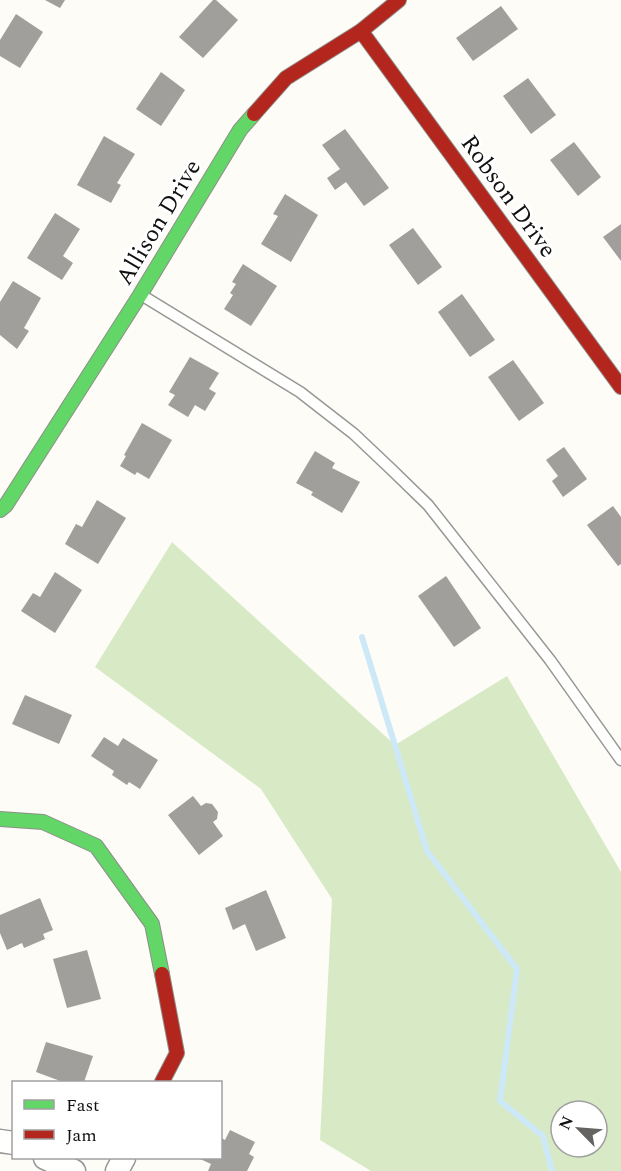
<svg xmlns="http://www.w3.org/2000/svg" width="621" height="1171" viewBox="0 0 621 1171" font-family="Spectral,serif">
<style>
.forest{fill:#d8eac5;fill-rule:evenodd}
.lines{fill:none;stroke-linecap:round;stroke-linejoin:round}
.stream{stroke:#cde8f7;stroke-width:6}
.building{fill:#a19f9c}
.lane-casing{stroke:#979795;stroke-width:13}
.street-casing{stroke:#979795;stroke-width:25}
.fast-casing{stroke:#8e8d8b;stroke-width:16}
.jam-casing{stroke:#8e8d8b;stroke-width:16}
.lane{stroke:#fffffe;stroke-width:10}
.street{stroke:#fffffe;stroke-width:22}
.fast{stroke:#63d668;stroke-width:14}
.jam{stroke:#b3261e;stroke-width:14}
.labels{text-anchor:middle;stroke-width:6;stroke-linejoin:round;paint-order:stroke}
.street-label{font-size:24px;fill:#111;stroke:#fff}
</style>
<rect width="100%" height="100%" fill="#fdfcf7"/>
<path class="forest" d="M 172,542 L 395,745 L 507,676 L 621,872 L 621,1171 L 371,1171 L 320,1140 L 332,899 L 261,789 L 95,667 ZM 561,1111 L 597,1111 L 597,1147 L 561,1147 Z"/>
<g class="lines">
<polyline class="stream" points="362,637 427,851 517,969 500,1101 543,1136 552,1171"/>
</g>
<g class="building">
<polygon points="45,0 65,0 60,8"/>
<polygon points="213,0 216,0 238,20 203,58 179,37"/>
<polygon points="501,6 518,29 473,61 456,38"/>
<polygon points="16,14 43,32 20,68 0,56 0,40"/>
<polygon points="161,72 185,90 161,126 136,109"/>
<polygon points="528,78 556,115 531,134 503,96"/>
<polygon points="345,129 389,188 364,206 346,182 335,190 327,178 340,169 322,145"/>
<polygon points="104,136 135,154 117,183 121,185 111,203 77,185"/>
<polygon points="574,142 601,177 578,196 550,160"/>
<polygon points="285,194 318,215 291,262 261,244 278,216 273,214"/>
<polygon points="55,213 80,229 63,256 73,263 62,280 27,258"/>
<polygon points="621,224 621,261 603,237"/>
<polygon points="413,228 442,267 418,285 389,245"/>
<polygon points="243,264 277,286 251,326 224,309 233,295 230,293 236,284 232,282"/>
<polygon points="13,281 41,298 24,328 29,331 17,349 0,335 0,302"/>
<polygon points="462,294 495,340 470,357 438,312"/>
<polygon points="190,357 219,373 209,389 216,393 205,411 195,405 188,417 168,405 175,395 169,392"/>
<polygon points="513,360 544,403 519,421 488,377"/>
<polygon points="142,423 172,440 149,479 137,472 135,475 120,466 126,456 124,455"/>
<polygon points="564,447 587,479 563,497 552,481 558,476 546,460"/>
<polygon points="315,451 335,463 332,468 360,482 342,513 311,495 313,492 296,483"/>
<polygon points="97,500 126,518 98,564 65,544 76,524 82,527"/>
<polygon points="613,506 621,517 621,564 618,566 587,525"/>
<polygon points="55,572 82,590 55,633 21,611 33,593 40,597"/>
<polygon points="446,576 481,628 454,647 418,596"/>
<polygon points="25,695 72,715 59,744 12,724"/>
<polygon points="104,737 118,746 123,738 158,760 140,789 129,782 127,785 112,775 114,771 91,756"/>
<polygon points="193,796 201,806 206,803 212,804 218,812 217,819 213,822 223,836 199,855 168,815"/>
<polygon points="266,890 286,938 256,951 245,924 233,930 225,908"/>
<polygon points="40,898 53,930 43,934 45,939 24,948 22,943 7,950 0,933 0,915"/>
<polygon points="87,950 101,999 67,1008 53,959"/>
<polygon points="46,1042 93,1056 84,1082 63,1082 36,1072"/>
<polygon points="230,1130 255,1142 249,1154 254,1157 247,1171 208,1171 211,1164 198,1158 220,1158 220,1137 225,1140"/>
</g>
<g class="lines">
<defs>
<polyline id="lane" points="143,296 300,392 354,434 392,470 428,505 550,660 621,760"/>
<g id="street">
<polyline points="0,1141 14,1143"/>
<polyline points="45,1158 74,1171"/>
<polyline points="117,1171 124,1158"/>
</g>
<g id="fast">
<polyline points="0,510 6,505 140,295 240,130 254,114"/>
<polyline points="0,819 43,822 96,846 152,924 162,974"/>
</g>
<g id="jam">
<polyline points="361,31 621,387"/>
<polyline points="254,114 286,78 361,31 399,0"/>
<polyline points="162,974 177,1053 162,1082"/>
</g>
</defs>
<use href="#lane" class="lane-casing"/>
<use href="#street" class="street-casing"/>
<use href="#fast" class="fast-casing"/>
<use href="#jam" class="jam-casing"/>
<use href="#lane" class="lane"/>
<use href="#street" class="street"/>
<use href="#fast" class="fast"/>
<use href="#jam" class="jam"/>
</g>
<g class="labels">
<g class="street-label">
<text transform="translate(509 196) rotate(54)" y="8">Robson Drive</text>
<text transform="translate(158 222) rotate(-59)" y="8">Allison Drive</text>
</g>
</g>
<rect x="12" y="1081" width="210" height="78" fill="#ffffff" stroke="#a0a0a0" stroke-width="1.5"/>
<rect x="24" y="1100" width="30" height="9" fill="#63d668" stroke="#a0a0a0" stroke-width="1.5"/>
<text x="66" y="1111" font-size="18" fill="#111111">Fast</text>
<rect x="24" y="1130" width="30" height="9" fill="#b3261e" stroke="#a0a0a0" stroke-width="1.5"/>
<text x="66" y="1141" font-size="18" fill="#111111">Jam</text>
<g transform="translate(579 1129) rotate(295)"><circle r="28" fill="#ffffff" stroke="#a0a0a0" stroke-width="1.5"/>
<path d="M0-4.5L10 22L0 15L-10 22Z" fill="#646362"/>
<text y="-9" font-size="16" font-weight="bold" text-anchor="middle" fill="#111111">N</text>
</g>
</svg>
